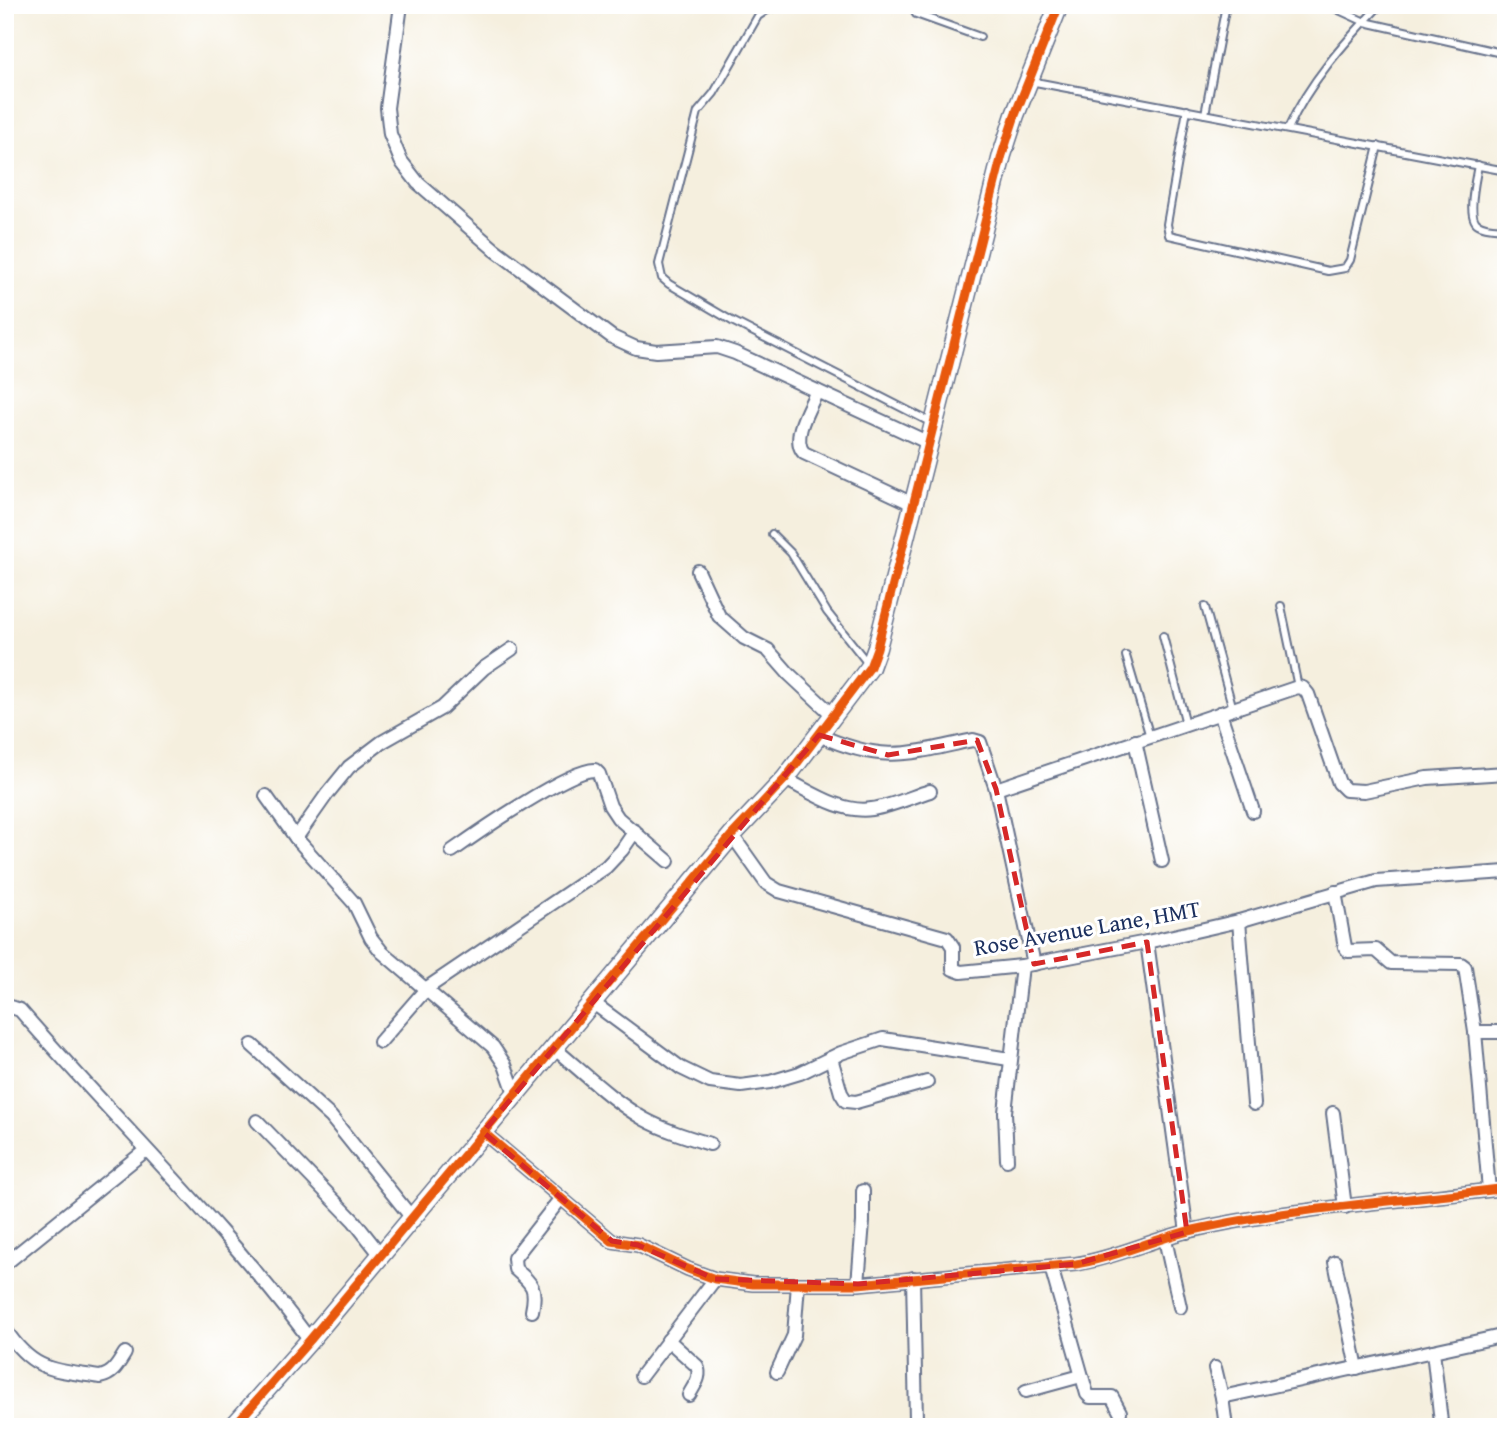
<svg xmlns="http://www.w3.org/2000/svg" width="1511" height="1432" viewBox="0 0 1511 1432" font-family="'Gentium Book Plus',serif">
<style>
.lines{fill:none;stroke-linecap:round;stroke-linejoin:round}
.lane-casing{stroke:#67728b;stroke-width:10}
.street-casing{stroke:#67728b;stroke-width:16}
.secondary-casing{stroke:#67728b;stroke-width:21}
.lane{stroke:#fff;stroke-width:6}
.street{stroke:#fff;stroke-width:12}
.secondary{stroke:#fff;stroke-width:18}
.cycleway-casing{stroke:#fff;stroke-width:13}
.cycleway{stroke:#e8590c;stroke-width:9}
.marked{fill:none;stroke:#d62828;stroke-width:5;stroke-dasharray:14 9;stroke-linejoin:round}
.labels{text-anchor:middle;stroke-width:6;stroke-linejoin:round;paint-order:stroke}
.street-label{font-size:23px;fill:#1b2f5e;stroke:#fff}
</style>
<rect width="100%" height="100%" fill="#fff"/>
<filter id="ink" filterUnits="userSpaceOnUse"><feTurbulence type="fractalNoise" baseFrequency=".0143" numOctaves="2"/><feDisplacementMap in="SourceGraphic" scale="14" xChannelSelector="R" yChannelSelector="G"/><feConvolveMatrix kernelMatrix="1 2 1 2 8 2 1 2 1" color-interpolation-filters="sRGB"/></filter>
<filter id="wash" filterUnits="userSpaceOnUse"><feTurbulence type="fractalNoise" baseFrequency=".00686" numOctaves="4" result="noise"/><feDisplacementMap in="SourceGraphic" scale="28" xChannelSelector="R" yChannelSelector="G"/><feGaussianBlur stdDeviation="1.57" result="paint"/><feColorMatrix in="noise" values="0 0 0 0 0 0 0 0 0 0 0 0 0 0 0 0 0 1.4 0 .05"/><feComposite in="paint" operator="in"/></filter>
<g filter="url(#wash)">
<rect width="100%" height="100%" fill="#f5efde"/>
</g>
<g filter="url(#ink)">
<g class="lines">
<defs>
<g id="lane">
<polyline points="783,5 767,10 758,16 714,93 698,112 659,264 662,278 669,284 732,321 932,423"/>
<polyline points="911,5 916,14 980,37"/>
<polyline points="1328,5 1365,22 1506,54"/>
<polyline points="1030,81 1506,171"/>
<polyline points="1187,110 1167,224 1169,235 1328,271 1345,268 1350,260 1378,146"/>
<polyline points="1205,114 1226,5"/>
<path d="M 1288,129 C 1309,82 1345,42 1380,5"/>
<path d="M 1478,165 C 1476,178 1466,217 1478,224 C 1486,229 1497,228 1506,229"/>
<polyline points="772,534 791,553 827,612 869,665"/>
<polyline points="1281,606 1298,687"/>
<polyline points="1205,607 1233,709"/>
<polyline points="1163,636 1186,724"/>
<polyline points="1126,656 1150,737"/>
</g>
<g id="street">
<polyline points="401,5 387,108 390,134 401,161 418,183 494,249 612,337 636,348 656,351 717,347 735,353 929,443"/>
<path d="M 817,391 C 810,407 790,438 804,453 L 913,504"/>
<polyline points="698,571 719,616 744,638 768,650 789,674 834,716"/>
<polyline points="1220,713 1253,811"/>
<path d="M 819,735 C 883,764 908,754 973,740 L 980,742 L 996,789 L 1034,964"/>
<polyline points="1135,741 1162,861"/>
<path d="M 785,779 C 811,792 842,814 872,809 C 892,806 911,797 930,791"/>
<polyline points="996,789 1298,687 1303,688 1308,694 1339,783 1346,790 1364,791 1427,778 1506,773"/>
<polyline points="266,796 296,838 354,903 371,938 382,952 493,1047 505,1065 515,1093"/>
<polyline points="732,835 766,883 779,891 947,938 953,947 953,969 961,972 1022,966 1147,942 1239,921 1376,881 1506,872"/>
<polyline points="296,838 327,794 349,767 382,742 442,708 484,668 512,649"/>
<path d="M 452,851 C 476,834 569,769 595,770 L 599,774 L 610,806 L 618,818 L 668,861"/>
<polyline points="1335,892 1345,947 1348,951 1376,950 1391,963 1461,964 1465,967 1475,1032 1489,1190"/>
<polyline points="1239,921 1254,1104"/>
<polyline points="1147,942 1187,1232"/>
<polyline points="592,1002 681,1068 710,1082 741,1086 770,1082 800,1073 841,1053 883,1039 1009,1059"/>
<path d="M 5,1009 L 11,1007 L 20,1010 C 116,1121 222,1222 310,1340"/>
<polyline points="1475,1032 1506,1032"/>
<polyline points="380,1042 427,988 606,867 622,850 635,831"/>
<polyline points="252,1045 331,1117 412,1218"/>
<path d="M 554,1048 C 583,1072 611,1100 644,1119 C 664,1130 687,1137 710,1144"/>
<polyline points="831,1058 841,1093 846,1101 856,1102 927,1082"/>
<polyline points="1333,1113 1345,1207"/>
<polyline points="257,1121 354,1221 380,1254"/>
<path d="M 483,1132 L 612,1241 L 638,1245 L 688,1269 L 715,1279 L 753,1284 L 858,1284 L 1076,1264 C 1115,1258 1151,1240 1189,1231 C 1292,1207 1400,1202 1506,1188"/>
<polyline points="1007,1160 1005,1112 1022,966"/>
<polyline points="1165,1239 1180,1307"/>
<polyline points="1335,1262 1357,1368"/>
<polyline points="5,1264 146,1150"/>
<polyline points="1051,1267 1087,1394 1090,1397 1112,1397 1120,1412"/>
<polyline points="913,1278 916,1420"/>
<polyline points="858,1284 863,1222 863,1191"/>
<path d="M 532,1311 C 537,1287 532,1284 515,1269 L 514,1258 L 561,1198"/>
<path d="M 5,1329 C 33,1372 54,1370 100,1377 C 114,1374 118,1364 125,1353"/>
<path d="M 668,1340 L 697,1366 C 702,1377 694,1385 689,1395"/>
<polyline points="1433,1351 1441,1422"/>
<polyline points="1215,1368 1222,1397 1226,1427"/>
<polyline points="777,1372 794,1335 798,1284"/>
<polyline points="641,1376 715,1279"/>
<polyline points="1026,1391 1081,1376"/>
<polyline points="1222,1397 1506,1335"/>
</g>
<polyline id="secondary" points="233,1427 310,1340 732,835 785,779 870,667 877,648 1002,155 1015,115 1059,5"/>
</defs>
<use href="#lane" class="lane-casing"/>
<use href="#street" class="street-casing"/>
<use href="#secondary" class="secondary-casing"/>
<use href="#lane" class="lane"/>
<use href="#street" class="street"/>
<use href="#secondary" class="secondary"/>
<defs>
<g id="cycleway">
<path d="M 483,1132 L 612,1241 L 638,1245 L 688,1269 L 715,1279 L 753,1284 L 858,1284 L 1076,1264 C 1115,1258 1151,1240 1189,1231 C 1292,1207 1400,1202 1506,1188"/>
<polyline points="233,1427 310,1340 732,835 785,779 870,667 877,648 1002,155 1015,115 1059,5"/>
</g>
</defs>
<use href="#cycleway" class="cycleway-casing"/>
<use href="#cycleway" class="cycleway"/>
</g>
</g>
<path class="marked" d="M 819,735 L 888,755 L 977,740 L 996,789 L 1034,964 L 1147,942 L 1187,1232 L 1076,1264 L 858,1284 L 715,1279 L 638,1245 L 612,1241 L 483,1132 Z"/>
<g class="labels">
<g class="street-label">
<text transform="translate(1087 928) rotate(-10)" y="8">Rose Avenue Lane, HMT</text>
</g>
</g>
<rect width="1511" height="1432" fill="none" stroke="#fff" stroke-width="28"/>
</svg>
